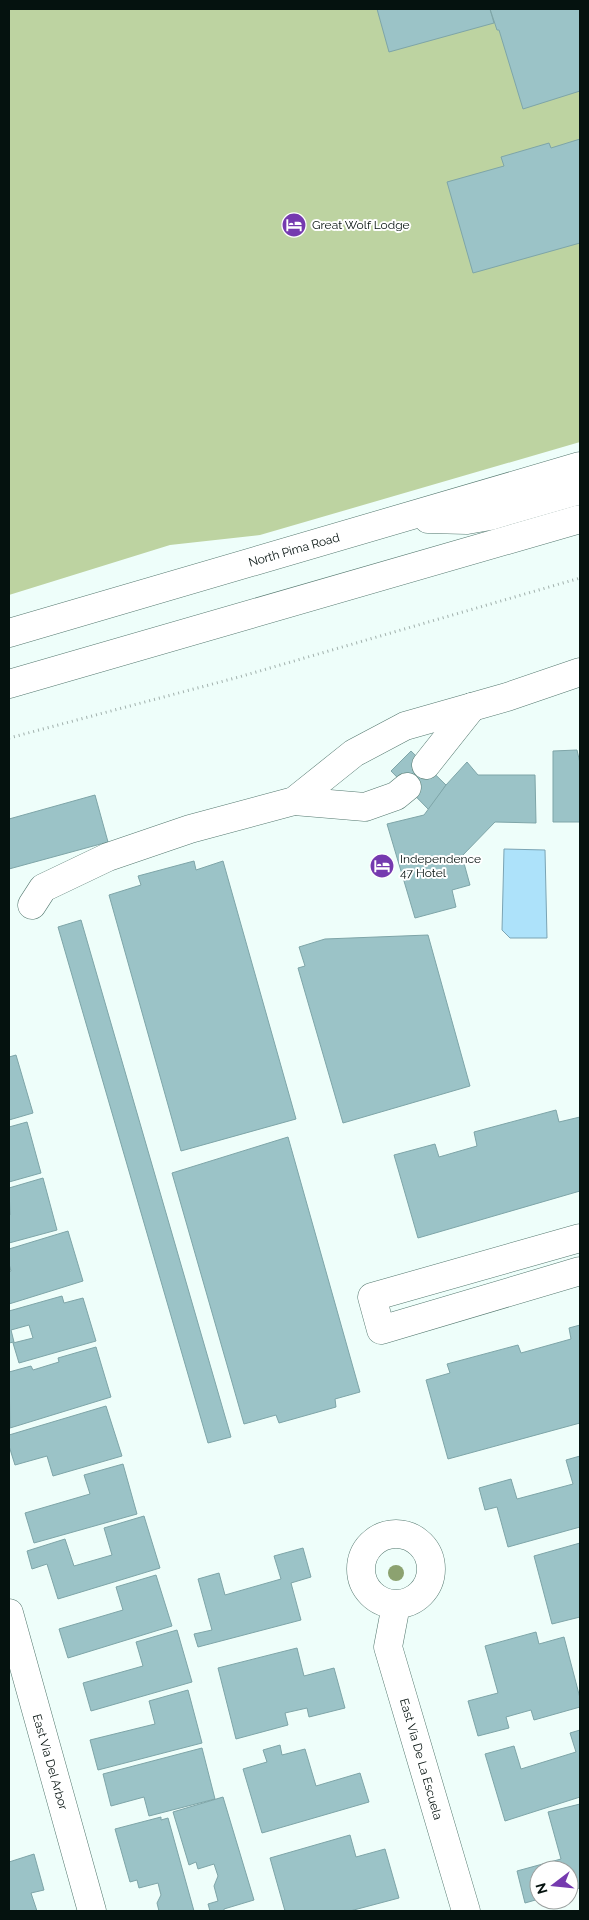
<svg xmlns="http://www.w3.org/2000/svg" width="589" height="1920" viewBox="0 0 589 1920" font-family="Raleway,sans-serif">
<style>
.green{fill:#bdd3a1}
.water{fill:#ade2fa;stroke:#7ba4b4}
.building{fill:#9bc3c7;stroke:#7ea5a8}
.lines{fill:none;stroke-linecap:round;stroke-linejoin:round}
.minor-casing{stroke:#54786f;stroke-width:29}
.major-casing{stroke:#54786f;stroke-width:29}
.path{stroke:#a1b0ac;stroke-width:3;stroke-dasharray:1 4;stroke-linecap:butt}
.minor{stroke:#fff;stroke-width:28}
.major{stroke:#fff;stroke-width:28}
.tree{fill:#8ca270}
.labels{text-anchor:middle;stroke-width:4;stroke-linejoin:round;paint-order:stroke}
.poi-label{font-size:12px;fill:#05120f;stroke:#fff;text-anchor:start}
.street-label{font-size:12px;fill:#05120f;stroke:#fff}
</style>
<rect width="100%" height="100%" fill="#eefefa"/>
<polygon class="green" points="9,9 580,9 580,442 260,535 170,545 9,595"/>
<polygon class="water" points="504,849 545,850 547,938 510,938 502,930"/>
<g class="building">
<polygon points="377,9 490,9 494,23 389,52"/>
<polygon points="490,9 580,9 580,93 580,91 523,109 499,30 497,30"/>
<polygon points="580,139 580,243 473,273 447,182 504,166 501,157 549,143 551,148"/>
<polygon points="577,750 580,763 580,822 553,822 553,751"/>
<polygon points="411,751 446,785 429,810 391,771"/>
<polygon points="467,762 478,775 535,775 536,823 495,822 462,856 470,885 452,890 456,907 415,918 387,824 424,815 446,785"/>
<polygon points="95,795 108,842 9,869 9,819"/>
<polygon points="194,861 196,870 223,861 296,1119 181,1151 109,895 141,885 138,876"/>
<polygon points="81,920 231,1437 208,1443 58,927"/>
<polygon points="428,935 470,1086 343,1123 298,968 305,966 299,947 325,939"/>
<polygon points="16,1055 33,1113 9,1120 9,1057"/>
<polygon points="556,1110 559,1122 580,1117 580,1191 418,1238 394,1155 435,1144 439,1157 477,1146 474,1132"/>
<polygon points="27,1122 41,1173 9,1182 9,1127"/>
<polygon points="288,1137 360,1392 335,1399 336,1407 279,1423 276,1415 244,1424 172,1173"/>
<polygon points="43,1178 57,1230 9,1243 9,1215 10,1215 9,1188"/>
<polygon points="68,1231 83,1281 9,1304 9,1272 11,1271 9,1264 9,1249"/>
<polygon points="62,1296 64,1303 83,1298 96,1341 19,1363 13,1343 33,1338 29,1325 11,1330 14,1342 9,1343 9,1311"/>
<polygon points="580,1325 580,1423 448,1459 426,1380 450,1373 447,1364 518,1345 521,1353 571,1339 569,1328"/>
<polygon points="96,1347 111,1397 10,1428 9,1372 31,1366 33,1370 59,1362 58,1358"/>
<polygon points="106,1406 122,1456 53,1476 47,1456 15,1465 9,1446 9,1435"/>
<polygon points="580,1456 580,1527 508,1547 497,1507 485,1510 479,1488 511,1479 517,1499 573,1484 566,1460"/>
<polygon points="123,1464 137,1514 34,1543 25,1513 90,1494 84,1475"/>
<polygon points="144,1516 160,1568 58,1599 47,1564 32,1569 27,1551 65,1539 74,1566 112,1555 104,1528"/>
<polygon points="580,1543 580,1617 552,1624 534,1556"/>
<polygon points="303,1548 311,1577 291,1583 301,1620 198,1647 194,1634 212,1630 198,1579 219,1573 225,1595 281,1579 274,1556"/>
<polygon points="156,1575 172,1626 68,1658 59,1629 123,1610 116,1587"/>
<polygon points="177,1630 192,1682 91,1711 83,1683 143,1666 136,1642"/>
<polygon points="536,1632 539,1644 564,1637 580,1698 580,1707 534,1720 531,1710 506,1717 509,1728 478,1736 468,1701 498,1693 485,1646"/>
<polygon points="297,1648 304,1676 334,1668 345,1708 309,1717 307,1708 285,1713 288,1725 236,1739 218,1668"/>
<polygon points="188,1690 202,1743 98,1770 90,1740 155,1724 149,1701"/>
<polygon points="580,1730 580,1797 505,1821 485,1754 514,1746 521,1769 576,1752 570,1733"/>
<polygon points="280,1745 282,1755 305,1749 316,1786 360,1773 369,1802 262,1833 243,1769 267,1762 263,1750"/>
<polygon points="202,1748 215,1799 149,1816 144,1797 111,1806 103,1774"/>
<polygon points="223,1797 254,1900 224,1909 224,1911 210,1911 208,1904 218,1901 214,1886 218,1876 214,1864 198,1869 196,1862 189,1865 173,1812"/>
<polygon points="580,1804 580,1888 569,1891 569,1870 539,1870 539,1899 525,1903 517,1871 561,1859 548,1812"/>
<polygon points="161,1817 161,1820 168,1818 194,1911 159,1911 157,1903 161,1895 158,1883 139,1888 137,1880 130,1882 115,1829"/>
<polygon points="350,1835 356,1857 385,1849 399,1898 350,1911 285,1911 270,1858"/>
<polygon points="34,1854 44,1890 31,1893 37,1911 9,1911 9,1862"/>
</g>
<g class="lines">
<defs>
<g id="minor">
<polyline points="426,765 472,707"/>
<polyline points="294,801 365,807 396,796 407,787"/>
<polyline points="32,905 43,888 108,857 190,829 294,801 354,753 405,726 507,697 580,672"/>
<polyline points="580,1238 372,1297 381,1330 580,1271"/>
<circle cx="396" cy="1569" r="35"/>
<polyline points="396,1605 388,1647 466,1911"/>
<polyline points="9,1613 92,1911"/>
</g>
<g id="major">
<polyline points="428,519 467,520 490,516 580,490"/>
<polyline points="9,633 580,466"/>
<polyline points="9,684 580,519"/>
</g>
</defs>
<use href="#minor" class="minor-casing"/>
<use href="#major" class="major-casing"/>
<polyline class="path" points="9,738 239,677 580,578"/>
<use href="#minor" class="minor"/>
<use href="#major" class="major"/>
</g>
<circle class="tree" cx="396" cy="1573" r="8"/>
<defs>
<symbol id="hotel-disc" viewBox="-11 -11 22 22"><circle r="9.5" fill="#753aaf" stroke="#fff"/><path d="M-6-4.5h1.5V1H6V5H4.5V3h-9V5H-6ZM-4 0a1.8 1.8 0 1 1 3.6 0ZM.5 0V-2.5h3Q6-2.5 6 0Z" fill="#fff"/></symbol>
</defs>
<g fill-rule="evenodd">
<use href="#hotel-disc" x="280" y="211" width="28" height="28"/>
<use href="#hotel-disc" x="368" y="852" width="28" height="28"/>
</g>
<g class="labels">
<g class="poi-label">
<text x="312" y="229">Great Wolf Lodge</text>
<text x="400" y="863">Independence<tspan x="400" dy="14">47 Hotel</tspan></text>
</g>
<g class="street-label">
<text transform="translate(294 550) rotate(-16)" y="4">North Pima Road</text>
<text transform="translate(421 1759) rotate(74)" y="4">East Via De La Escuela</text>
<text transform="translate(50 1762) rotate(74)" y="4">East Via Del Arbor</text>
</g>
</g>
<rect width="589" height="1920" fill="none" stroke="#05120f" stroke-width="20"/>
<g transform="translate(554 1885) rotate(254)"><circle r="24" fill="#ffffff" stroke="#9ba09f"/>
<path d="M0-4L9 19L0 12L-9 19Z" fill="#753aaf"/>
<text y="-8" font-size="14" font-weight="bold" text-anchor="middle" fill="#05120f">N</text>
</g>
</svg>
